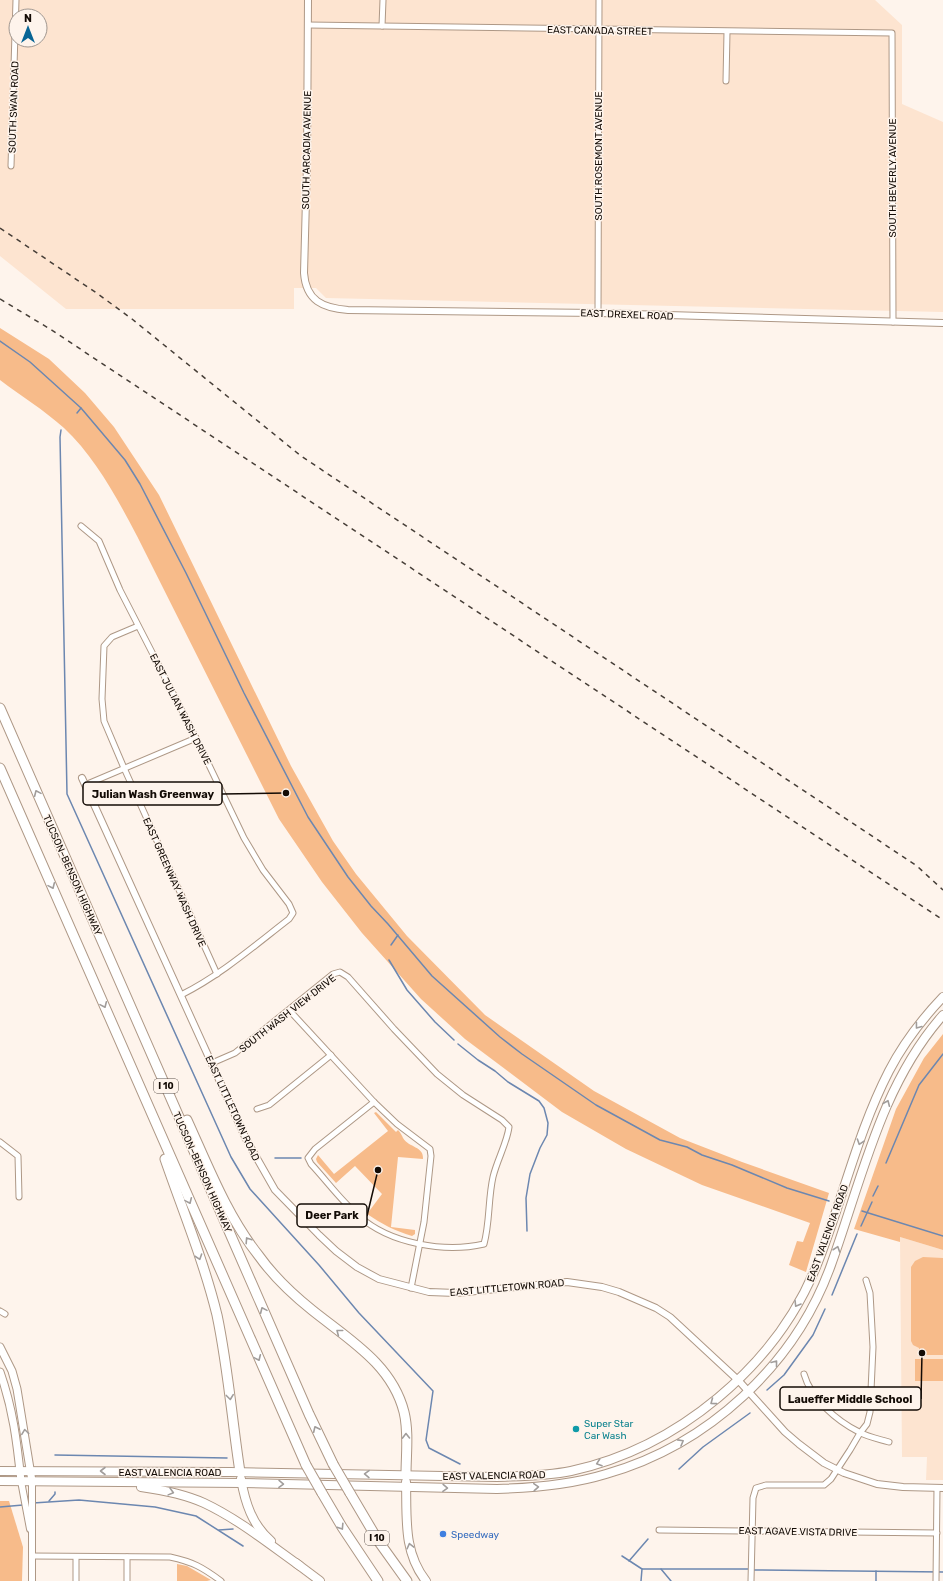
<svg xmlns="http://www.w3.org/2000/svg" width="943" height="1581" viewBox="0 0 943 1581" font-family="Rubik,sans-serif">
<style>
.built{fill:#fde4d0;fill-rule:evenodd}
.green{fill:#f7bb8a}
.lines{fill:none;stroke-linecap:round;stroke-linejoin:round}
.stream{stroke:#6c87b0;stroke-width:1.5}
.minor-casing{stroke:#ae9886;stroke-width:7}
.tertiary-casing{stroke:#ae9886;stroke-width:8}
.secondary-casing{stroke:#ae9886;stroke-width:9}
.primary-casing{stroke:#ae9886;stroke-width:10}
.motorway-casing{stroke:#ae9886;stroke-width:11}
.minor{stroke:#fff;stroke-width:5}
.tertiary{stroke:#fff;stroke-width:6}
.secondary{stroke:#fff;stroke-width:7}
.primary{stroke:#fff;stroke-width:8}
.motorway{stroke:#fff;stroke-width:9}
.rail{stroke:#463e37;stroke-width:1.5;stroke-dasharray:5 5;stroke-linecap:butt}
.motorway-bridge-casing{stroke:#ae9886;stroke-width:11;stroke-linecap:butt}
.motorway-bridge{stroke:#fff;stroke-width:9}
.oneway{stroke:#a19d9b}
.culture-dot{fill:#0f9aa8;stroke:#fef4ec;stroke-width:1.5}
.shop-dot{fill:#3f7fe0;stroke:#fef4ec;stroke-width:1.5}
.labels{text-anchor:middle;stroke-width:3;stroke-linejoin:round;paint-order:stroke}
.shield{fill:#fef4ec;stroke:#5a514a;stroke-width:1}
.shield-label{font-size:9px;font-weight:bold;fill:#130b05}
.street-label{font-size:10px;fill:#130b05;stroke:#fef4ec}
.culture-label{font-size:10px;fill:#0d838f;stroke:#fef4ec;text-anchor:start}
.shop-label{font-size:10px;fill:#366cbe;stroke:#fef4ec;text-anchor:start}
.leader{fill:none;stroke:#130b05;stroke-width:1.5}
.callout-dot{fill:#130b05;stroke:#fef4ec;stroke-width:1.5}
.callout{fill:#fef4ec;stroke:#130b05;stroke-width:1.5}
.callout-label{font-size:11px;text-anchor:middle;font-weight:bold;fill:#130b05}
</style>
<rect width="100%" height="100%" fill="#fef4ec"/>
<g class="built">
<path d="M 0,0 L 875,0 L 902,25 L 902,104 L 943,122 L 943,312 L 326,298 L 316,288 L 294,288 L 294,309 L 66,309 L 0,256 ZM 16,16 L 40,16 L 40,40 L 16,40 Z"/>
<polygon points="900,1237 943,1250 943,1480 926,1480 927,1457 902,1457"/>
</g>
<g class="green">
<path d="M 0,328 L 49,359 L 85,393 L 114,427 L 159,495 L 291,766 L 333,841 L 356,874 L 407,936 L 485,1015 L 594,1091 L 680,1138 L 742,1162 L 829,1193 L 806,1272 L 789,1265 L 797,1241 L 803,1242 L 810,1223 L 702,1185 L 626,1149 L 562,1112 L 465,1039 L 421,999 L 362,933 L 322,882 L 279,819 L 137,536 C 117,498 95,457 64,428 C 44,410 21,396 0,380 Z"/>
<polygon points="943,1034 943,1250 900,1237 900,1242 854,1229 896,1109 924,1058"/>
<path d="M 376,1112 L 396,1132 L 398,1130 C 401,1133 402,1136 403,1138 C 409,1148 424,1146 423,1159 L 398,1157 L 391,1227 L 415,1230 L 415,1234 L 412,1236 C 395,1231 382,1224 367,1214 L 382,1194 L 355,1166 L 336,1183 L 317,1162 L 316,1159 L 318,1155 L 334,1174 L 388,1131 L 374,1113 Z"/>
<polygon points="923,1257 943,1258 943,1355 919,1355 919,1348 913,1345 911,1341 911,1267 915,1261"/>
<rect x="915" y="1359" width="28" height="22"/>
<polygon points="0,1501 9,1501 23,1547 22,1581 0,1581"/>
<polygon points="177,1564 187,1566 211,1580 207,1581 177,1581"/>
</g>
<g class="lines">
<g class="stream">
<polyline points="0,341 30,362 81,408 125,460 140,484 186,573 244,693 308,817 348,877 371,906 388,924 432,976 500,1037 522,1054 596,1105 660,1140 687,1147 702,1155 732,1165 787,1188 829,1201"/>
<polyline points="77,413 81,408"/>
<polyline points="61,430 60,437 67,794 231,1157 250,1189 319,1265 359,1313 433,1391 426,1440 429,1448 460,1464"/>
<polyline points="391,945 398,935"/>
<polyline points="389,960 407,990 435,1022 454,1040"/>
<polyline points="458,1044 478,1060 495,1071 508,1082 539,1101 544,1108 548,1123 547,1135 540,1148 530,1174 526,1198 527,1231"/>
<polyline points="275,1158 301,1158"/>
<polyline points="886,1163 919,1085 943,1054"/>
<polyline points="873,1196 878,1186"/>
<polyline points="862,1211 943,1236"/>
<polyline points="861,1226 872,1202"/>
<polyline points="832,1295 857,1234"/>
<polyline points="767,1390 784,1375 813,1335 825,1309"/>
<polyline points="55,1455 227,1458"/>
<polyline points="679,1469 703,1447 750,1413"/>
<polyline points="49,1501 55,1494 55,1492"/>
<polyline points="33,1503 79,1500 155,1507 196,1516 243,1546"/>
<polyline points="0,1507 23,1505"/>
<polyline points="219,1530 233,1529"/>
<polyline points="622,1556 642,1569 641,1581"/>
<polyline points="629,1561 648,1539"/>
<polyline points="642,1569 749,1569"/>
<polyline points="661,1569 671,1581"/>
<polyline points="753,1570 943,1572"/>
<polyline points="876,1581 876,1571"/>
</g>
<defs>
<g id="minor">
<polyline points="308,25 892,33 893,322"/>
<polyline points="382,26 383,0"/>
<polyline points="726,81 727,32"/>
<polyline points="11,166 16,0"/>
<polyline points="598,313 599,0"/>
<path d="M 81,526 L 99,541 L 120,590 L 196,738 L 244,838 L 263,870 L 289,904 L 293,913 L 289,919 C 254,946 221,975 181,995"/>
<polyline points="138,626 112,637 104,646 102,699 104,721 124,768 217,974"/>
<polyline points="85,785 196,738"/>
<polyline points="290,1011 374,1102 397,1124 430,1149 431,1156 424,1222 411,1288"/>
<path d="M 212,1063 L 235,1053 L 333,974 L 340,972 L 348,977 L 394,1029 L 437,1074 L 463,1095 L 502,1120 L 509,1127 C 507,1143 497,1160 493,1177 C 488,1199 490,1222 484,1244 C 445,1253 390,1244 359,1216 C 341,1201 327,1181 311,1164 L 308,1158 L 315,1149 L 374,1102"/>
<polyline points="257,1109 269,1105 331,1055"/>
<polyline points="0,1142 18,1156 19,1197"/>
<polyline points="0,1311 5,1314"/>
<path d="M 804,1374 C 811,1399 837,1421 859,1432 C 868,1437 879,1439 889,1442"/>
<polyline points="659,1530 937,1533"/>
<path d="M 32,1556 L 170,1557 C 193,1562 202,1567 221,1581"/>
<polyline points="127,1557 127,1581"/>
<polyline points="76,1581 76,1557"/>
<polyline points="751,1581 753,1498 756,1488 766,1485 824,1485 831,1479 850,1450 860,1433 867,1424 870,1412 873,1347 870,1293 866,1280"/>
<polyline points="936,1581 937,1488"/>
</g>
<g id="tertiary">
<path d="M 308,0 L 307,162 L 304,273 C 306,301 323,308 348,310 L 598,313 L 943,323"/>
<polyline points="82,778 246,1139 275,1190 319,1235 336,1251 357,1267 379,1279 429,1292 456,1293 567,1282 602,1287 619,1292 656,1308 670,1317 739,1381 785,1432 799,1444 824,1463 844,1473 877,1484 903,1487 943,1488"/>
<polyline points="21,1481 30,1529"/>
<polyline points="32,1581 32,1481"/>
</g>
<g id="secondary">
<polyline points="0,1347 12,1371 17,1389 32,1481"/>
<path d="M 0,1372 C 13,1409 17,1442 21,1481"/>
</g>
<g id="primary">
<path d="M 0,1471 L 230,1472 L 497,1477 C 522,1476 547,1476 571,1471 C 677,1448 775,1367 816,1267 C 842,1203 857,1133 889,1071 C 903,1044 922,1019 943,997"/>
<path d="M 241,1479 C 245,1502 252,1525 271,1541"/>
<path d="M 0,1481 L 242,1483 L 497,1489 C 534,1488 570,1485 606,1474 C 708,1445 795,1365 831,1265 C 862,1179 881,1085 943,1015"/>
<path d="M 406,1482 C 407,1518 403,1552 426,1581"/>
<path d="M 141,1487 C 163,1490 184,1494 204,1503 C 238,1519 269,1544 300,1566"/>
<polyline points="296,1563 320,1581"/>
</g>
<g id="motorway">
<polyline points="0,708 309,1414 333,1464"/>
<polyline points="0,768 306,1465"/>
<path d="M 187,1120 C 208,1166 227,1216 259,1256 C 274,1277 292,1294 312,1310 C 348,1339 392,1364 404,1412 C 409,1432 406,1454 406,1475"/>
<path d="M 165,1159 C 183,1211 204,1262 217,1315 C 228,1367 232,1420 240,1472"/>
<polyline points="322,1493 342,1527 378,1581"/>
<polyline points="350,1493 379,1542 407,1581"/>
</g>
</defs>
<use href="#minor" class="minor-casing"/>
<use href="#tertiary" class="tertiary-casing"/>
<use href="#secondary" class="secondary-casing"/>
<use href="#primary" class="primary-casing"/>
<use href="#motorway" class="motorway-casing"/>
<use href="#minor" class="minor"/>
<use href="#tertiary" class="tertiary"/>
<use href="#secondary" class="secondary"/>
<use href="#primary" class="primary"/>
<use href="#motorway" class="motorway"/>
<g class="rail">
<polyline points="0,228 98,294 132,319 301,456 917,866 943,890"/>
<polyline points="0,299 50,329 943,920"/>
</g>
<defs>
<g id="motorway-bridge">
<polyline points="333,1464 350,1493"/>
<polyline points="306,1465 322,1493"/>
</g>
</defs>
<use href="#motorway-bridge" class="motorway-bridge-casing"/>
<use href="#motorway-bridge" class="motorway-bridge"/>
</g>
<defs><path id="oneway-chevron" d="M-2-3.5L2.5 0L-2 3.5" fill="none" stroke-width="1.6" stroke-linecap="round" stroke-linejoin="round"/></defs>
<g class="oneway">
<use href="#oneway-chevron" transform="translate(37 793) rotate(-114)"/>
<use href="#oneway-chevron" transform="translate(52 886) rotate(66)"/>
<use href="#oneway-chevron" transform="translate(104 1005) rotate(66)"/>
<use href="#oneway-chevron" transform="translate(918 1026) rotate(127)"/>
<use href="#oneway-chevron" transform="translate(887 1103) rotate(-67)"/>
<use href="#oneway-chevron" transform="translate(860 1142) rotate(109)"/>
<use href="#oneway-chevron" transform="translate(189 1201) rotate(66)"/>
<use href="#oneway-chevron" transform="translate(248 1240) rotate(-123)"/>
<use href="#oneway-chevron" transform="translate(837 1249) rotate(-71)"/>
<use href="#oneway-chevron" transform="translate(199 1257) rotate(71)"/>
<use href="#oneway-chevron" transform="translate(797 1304) rotate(121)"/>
<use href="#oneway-chevron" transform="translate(263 1310) rotate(-114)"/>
<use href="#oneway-chevron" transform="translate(339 1332) rotate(-142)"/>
<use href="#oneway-chevron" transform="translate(258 1358) rotate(66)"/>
<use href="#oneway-chevron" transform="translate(775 1363) rotate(-52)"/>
<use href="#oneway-chevron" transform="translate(230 1397) rotate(83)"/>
<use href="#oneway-chevron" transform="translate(713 1402) rotate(143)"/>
<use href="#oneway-chevron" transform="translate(316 1429) rotate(-115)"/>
<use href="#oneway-chevron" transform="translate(25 1432) rotate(-98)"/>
<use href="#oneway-chevron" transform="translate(406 1436) rotate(-91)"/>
<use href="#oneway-chevron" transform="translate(681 1442) rotate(-29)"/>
<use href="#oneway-chevron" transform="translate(599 1463) rotate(161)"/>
<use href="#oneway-chevron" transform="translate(103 1471) rotate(-180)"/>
<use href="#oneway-chevron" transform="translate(367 1474) rotate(-179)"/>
<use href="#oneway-chevron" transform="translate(281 1484) rotate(1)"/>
<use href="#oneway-chevron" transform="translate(536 1487) rotate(-4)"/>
<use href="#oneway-chevron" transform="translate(445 1488) rotate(2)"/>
<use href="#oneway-chevron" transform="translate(171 1492) rotate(15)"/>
<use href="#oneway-chevron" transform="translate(341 1527) rotate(57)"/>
<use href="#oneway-chevron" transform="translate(410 1546) rotate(-104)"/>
</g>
<circle class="culture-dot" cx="576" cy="1429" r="4"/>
<circle class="shop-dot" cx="443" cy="1534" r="4"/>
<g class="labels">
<g class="shield">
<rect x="154" y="1079" width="24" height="14" rx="3"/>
<rect x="365" y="1531" width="24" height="14" rx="3"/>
</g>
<g class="shield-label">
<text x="166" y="1089">I 10</text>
<text x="377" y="1541">I 10</text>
</g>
<g class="street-label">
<text transform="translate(600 30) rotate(1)" y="4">EAST CANADA STREET</text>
<text transform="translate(13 107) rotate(-88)" y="4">SOUTH SWAN ROAD</text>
<text transform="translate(306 150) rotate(-89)" y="4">SOUTH ARCADIA AVENUE</text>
<text transform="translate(598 156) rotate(-90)" y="4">SOUTH ROSEMONT AVENUE</text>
<text transform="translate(892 178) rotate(-90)" y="4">SOUTH BEVERLY AVENUE</text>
<text transform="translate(627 314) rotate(2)" y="4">EAST DREXEL ROAD</text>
<text transform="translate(181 709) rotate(63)" y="4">EAST JULIAN WASH DRIVE</text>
<text transform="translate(73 875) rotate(66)" y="4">TUCSON–BENSON HIGHWAY</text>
<text transform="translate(175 882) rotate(66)" y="4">EAST GREENWAY WASH DRIVE</text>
<text transform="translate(287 1013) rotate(-38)" y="4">SOUTH WASH VIEW DRIVE</text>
<text transform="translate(233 1108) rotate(65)" y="4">EAST LITTLETOWN ROAD</text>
<text transform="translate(203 1172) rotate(66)" y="4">TUCSON–BENSON HIGHWAY</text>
<text transform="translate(827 1233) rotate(-70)" y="4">EAST VALENCIA ROAD</text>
<text transform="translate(507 1287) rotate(-5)" y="4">EAST LITTLETOWN ROAD</text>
<text x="170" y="1476">EAST VALENCIA ROAD</text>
<text transform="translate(494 1475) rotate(-1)" y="4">EAST VALENCIA ROAD</text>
<text transform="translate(798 1531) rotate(1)" y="4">EAST AGAVE VISTA DRIVE</text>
</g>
<g class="culture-label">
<text x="584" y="1427">Super Star<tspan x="584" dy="12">Car Wash</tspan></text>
</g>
<g class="shop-label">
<text x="451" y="1538">Speedway</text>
</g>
</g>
<path class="leader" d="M286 793L222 794M378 1170L367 1216M922 1353L921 1399"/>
<g class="callout-dot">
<circle cx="286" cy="793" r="4"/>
<circle cx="378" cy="1170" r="4"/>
<circle cx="922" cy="1353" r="4"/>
</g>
<g class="callout">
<rect x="83" y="782" width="139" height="23" rx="4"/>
<rect x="297" y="1204" width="70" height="23" rx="4"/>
<rect x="780" y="1387" width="141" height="23" rx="4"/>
</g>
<g class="callout-label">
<text x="153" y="798">Julian Wash Greenway</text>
<text x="332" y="1219">Deer Park</text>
<text x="850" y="1403">Laueffer Middle School</text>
</g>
<g transform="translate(28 28)"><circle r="19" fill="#fef4ec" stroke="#a09790"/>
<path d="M0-3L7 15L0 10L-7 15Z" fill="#086595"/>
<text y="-6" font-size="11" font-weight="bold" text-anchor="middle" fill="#130b05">N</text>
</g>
</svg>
